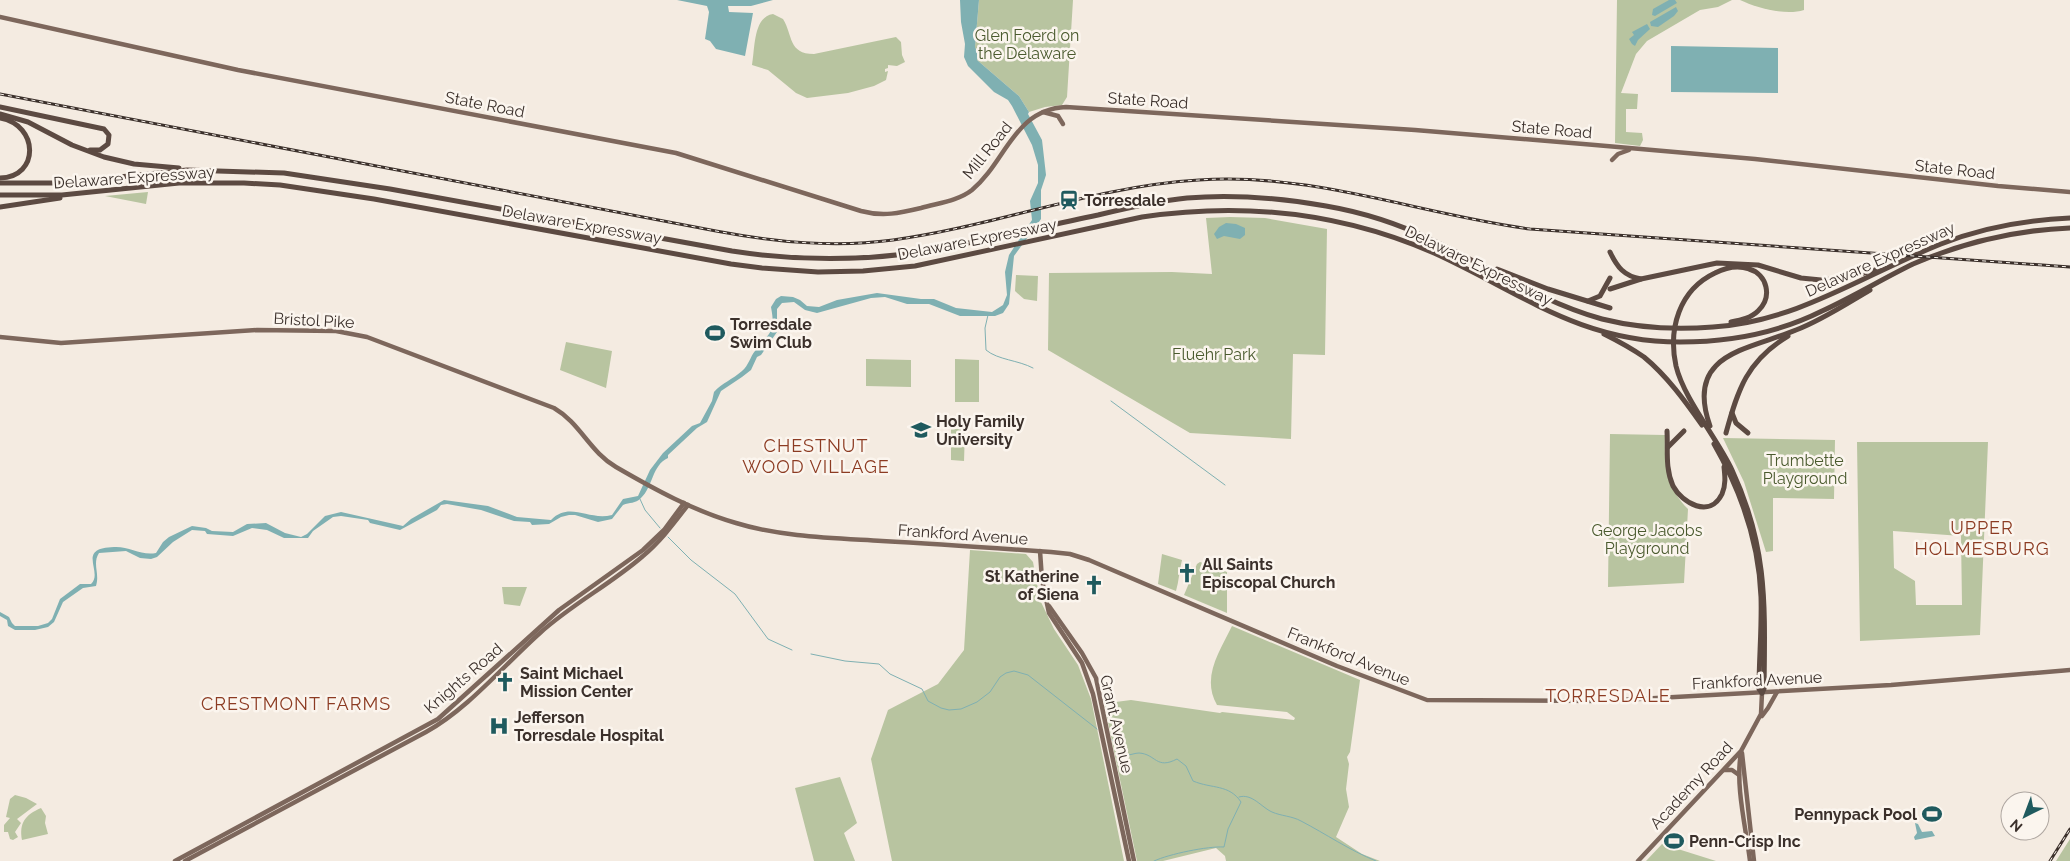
<svg xmlns="http://www.w3.org/2000/svg" width="2070" height="861" viewBox="0 0 2070 861" font-family="Raleway,sans-serif">
<style>
.green{fill:#b8c4a0;fill-rule:evenodd}
.water{fill:#7fb0b2}
.lines{fill:none;stroke-linecap:round;stroke-linejoin:round}
.stream{stroke:#7fb0b2;stroke-width:1}
.major{stroke:#7d675c;stroke-width:4.5}
.highway{stroke:#5c4a42;stroke-width:5}
.rail-casing{stroke:#3b302b;stroke-width:3}
.rail{stroke:#fbf5ee;stroke-width:1;stroke-dasharray:4;stroke-linecap:butt}
.labels{text-anchor:middle;stroke-width:5;stroke-linejoin:round;paint-order:stroke}
.park-label{font-size:16px;fill:#4a5a2e;stroke:#fbf5ee}
.street-label{font-size:16px;fill:#3b302b;stroke:#fbf5ee}
.poi-label{font-size:16px;font-weight:bold;fill:#3b302b;stroke:#fbf5ee;text-anchor:start}
.neighbourhood-label{font-size:18px;letter-spacing:1px;fill:#8c3b22;stroke:#fbf5ee}
</style>
<rect width="100%" height="100%" fill="#f4ebe1"/>
<g class="green">
<polygon points="979,0 1073,0 1067,97 1062,105 1045,107 1029,112 1019,96 977,60 975,47"/>
<polygon points="1617,0 1732,0 1718,7 1700,10 1647,41 1636,54 1621,93 1638,94 1637,109 1626,109 1626,132 1642,133 1643,140 1640,146 1615,143"/>
<path d="M 1740,0 L 1804,0 L 1804,10 C 1786,16 1757,8 1740,0 Z"/>
<path d="M 773,14 L 783,19 C 793,35 788,54 814,54 L 896,37 L 901,42 L 902,55 L 905,62 L 897,66 L 888,65 L 888,68 L 885,69 L 885,72 L 888,71 L 886,80 L 874,86 L 848,93 L 807,98 L 796,93 L 768,70 L 752,65 C 755,49 753,17 773,14 Z"/>
<polygon points="148,192 146,204 105,196"/>
<polygon points="1230,217 1265,218 1327,229 1325,355 1293,354 1291,439 1190,433 1048,350 1049,273 1172,272 1212,274 1206,218"/>
<polygon points="1016,275 1038,276 1037,301 1024,299 1015,291"/>
<polygon points="566,342 612,351 606,388 560,370"/>
<polygon points="866,359 911,360 911,387 866,386"/>
<polygon points="955,359 979,360 979,402 955,402"/>
<polygon points="951,429 965,429 964,461 951,460"/>
<path d="M 1610,434 L 1665,435 C 1664,464 1666,487 1688,509 L 1684,583 L 1608,587 Z"/>
<polygon points="1723,438 1835,440 1834,499 1773,498 1773,551 1766,552 1744,482"/>
<path d="M 1857,442 L 1988,442 L 1980,635 L 1860,641 ZM 1893,531 L 1961,536 L 1962,605 L 1916,605 L 1915,581 L 1894,568 Z"/>
<polygon points="970,550 1026,554 1033,562 1040,600 1054,629 1078,665 1091,699 1124,861 892,861 871,759 888,710 938,684 964,650"/>
<path d="M 1162,554 L 1182,560 C 1179,571 1179,581 1176,591 L 1158,584 Z"/>
<polygon points="1200,562 1227,572 1227,613 1184,595 1197,564"/>
<polygon points="502,587 527,587 520,606 504,604"/>
<path d="M 1232,626 L 1360,680 L 1350,752 L 1347,757 L 1349,764 L 1346,789 L 1349,807 L 1336,837 L 1362,854 L 1380,861 L 1226,861 L 1225,856 L 1216,848 L 1163,861 L 1137,861 L 1109,727 L 1105,707 L 1108,703 L 1131,700 L 1220,713 L 1222,712 L 1294,720 L 1295,718 L 1287,712 L 1217,705 C 1201,677 1220,651 1232,626 Z"/>
<polygon points="840,777 857,823 844,833 855,861 814,861 795,788"/>
<polygon points="15,795 26,798 37,804 17,819 21,823 15,832 18,837 13,840 10,839 8,832 4,832 4,825 10,818 6,817 10,799"/>
<path d="M 41,808 L 46,816 L 45,823 L 48,834 L 22,840 C 19,823 25,815 41,808 Z"/>
<polygon points="2070,839 2070,861 2056,861"/>
<polygon points="1662,844 1716,861 1646,861"/>
</g>
<g class="water">
<polygon points="677,0 773,0 751,6 728,6 729,12 753,13 745,56 716,49 710,41 705,39 709,12 707,6"/>
<path d="M 960,0 L 979,0 L 975,47 L 978,54 L 977,60 L 1019,96 L 1029,112 L 1028,114 L 1042,140 L 1046,175 L 1041,190 L 1041,219 L 1014,256 L 1009,304 L 1003,313 L 995,316 L 960,316 L 929,304 L 907,304 L 885,297 L 871,298 L 817,313 L 805,310 L 794,302 L 782,303 L 777,309 L 777,332 L 761,355 L 757,357 L 751,370 L 742,377 L 721,391 L 707,422 L 697,428 L 668,455 L 668,458 C 652,465 653,487 641,498 C 635,504 630,502 623,505 L 612,519 L 598,522 L 575,515 L 569,515 L 561,517 L 549,524 L 532,525 L 530,522 L 514,521 L 481,510 L 447,504 L 441,505 L 437,510 L 400,530 L 370,523 L 368,520 L 341,516 L 333,517 L 313,531 L 308,538 L 284,538 L 267,530 L 252,528 L 233,536 L 207,534 L 205,531 L 192,530 L 173,542 L 157,557 L 151,559 L 140,558 L 126,551 L 99,553 C 92,564 100,573 96,586 L 83,588 L 63,602 L 54,622 L 48,627 L 35,630 L 15,630 L 8,626 L 7,620 L 0,616 L 0,612 L 9,617 L 12,623 L 15,626 L 38,626 L 48,623 L 52,619 L 60,599 L 80,584 L 91,584 C 104,572 75,548 114,547 C 129,546 141,556 156,553 L 163,542 L 169,537 L 192,526 L 206,528 L 212,531 L 233,532 L 247,524 L 266,523 L 285,533 L 301,537 L 307,534 L 325,516 L 341,512 L 403,526 L 411,519 L 444,500 L 488,506 L 517,517 L 551,520 C 570,501 588,521 612,515 L 623,499 L 638,496 L 650,470 L 663,453 L 692,426 L 700,423 L 712,401 L 714,392 C 722,383 733,379 742,371 C 749,365 750,357 755,351 C 770,331 776,334 771,307 L 776,299 L 781,296 L 793,297 L 800,300 L 807,306 L 819,307 L 837,300 L 877,293 L 921,299 L 934,299 L 956,308 L 992,312 L 1003,305 L 1007,295 L 1005,272 L 1009,255 L 1032,220 L 1030,201 L 1038,183 L 1038,165 L 1032,145 L 1012,106 L 1008,100 L 994,92 L 968,66 L 964,57 L 965,44 L 961,22 Z"/>
<polygon points="1669,0 1675,0 1677,3 1655,16 1652,15 1653,9"/>
<polygon points="1676,7 1678,11 1674,16 1658,27 1651,26 1650,22"/>
<polygon points="1647,24 1650,29 1638,40 1635,46 1632,44 1629,39 1634,35 1632,32"/>
<polygon points="1671,46 1778,48 1778,93 1671,92"/>
<polygon points="1226,223 1236,224 1245,228 1245,235 1240,239 1224,236 1217,239 1214,234 1219,227"/>
<polygon points="1915,823 1918,824 1922,832 1932,831 1935,836 1915,840 1914,837 1917,833"/>
</g>
<g class="lines">
<g class="stream">
<path d="M 988,315 L 985,328 L 986,350 C 998,360 1018,360 1033,368"/>
<polyline points="1111,401 1225,485"/>
<polyline points="640,499 645,510 660,528"/>
<polyline points="668,537 691,560 735,594 768,639 792,650"/>
<polyline points="811,654 845,661 879,664 890,674 922,689 928,701 941,708 949,710 961,709 977,702 990,692 1000,677 1006,673 1014,671 1028,675 1097,729"/>
<path d="M 1112,740 L 1127,755 C 1131,755 1135,753 1139,753 C 1156,754 1156,770 1177,759 L 1186,766 L 1193,781 C 1212,789 1229,784 1241,802 L 1228,829 L 1224,847 C 1208,846 1169,854 1154,861"/>
<path d="M 1239,797 C 1252,793 1261,807 1272,812 C 1281,816 1292,816 1301,821 C 1326,834 1349,850 1376,861"/>
</g>
<g class="major">
<path d="M 0,17 L 238,70 L 676,153 L 861,211 C 883,217 900,213 921,208 C 938,203 958,201 972,190 C 1006,162 1014,109 1066,107 L 1415,130 L 1595,145 L 1755,159 L 1998,186 L 2070,192"/>
<polyline points="1043,112 1058,116 1063,124"/>
<polyline points="1612,160 1618,154 1629,150"/>
<path d="M 0,337 L 61,343 L 257,330 L 336,331 L 367,337 L 554,408 C 580,423 590,452 616,467 C 654,489 694,511 736,523 C 781,537 834,538 882,541 C 938,544 995,548 1051,552 L 1070,554 L 1089,560 L 1337,666 L 1427,700 L 1602,701 L 1891,685 L 2070,670"/>
<polyline points="1040,551 1042,580 1049,613 1082,663 1093,694 1129,861"/>
<polyline points="1049,606 1082,653 1096,678 1134,861"/>
<polyline points="1762,716 1768,708 1777,692"/>
<path d="M 1741,753 C 1735,785 1746,828 1750,861"/>
<polyline points="1742,753 1754,861"/>
<polyline points="1724,770 1732,770 1739,775"/>
<polyline points="175,861 438,719 559,610 643,550 664,530 684,503"/>
<path d="M 185,861 L 426,732 C 469,708 503,666 540,633 C 572,604 611,584 643,556 C 661,541 674,523 688,505"/>
<polyline points="1638,861 1741,751 1761,714 1762,693"/>
</g>
<g class="highway">
<polyline points="0,107 104,129 109,135 108,144 100,150 90,150"/>
<polyline points="0,114 28,122 72,145 104,157 134,164 179,168"/>
<path d="M 0,118 C 39,125 40,177 0,178"/>
<path d="M 0,183 L 61,183 L 187,170 L 284,173 L 390,189 L 732,251 C 790,260 848,261 906,254 C 970,245 1034,228 1098,215 C 1127,208 1157,201 1187,198 C 1233,194 1280,198 1326,206 C 1361,212 1399,224 1432,240 C 1487,266 1543,303 1602,319 C 1638,328 1676,330 1713,327 C 1797,322 1865,274 1941,244 C 1983,227 2025,220 2070,218"/>
<path d="M 0,195 L 62,195 L 179,183 L 244,183 L 280,185 L 374,199 L 731,264 L 762,268 L 818,272 L 863,271 L 915,266 L 1142,217 C 1243,202 1340,212 1434,253 C 1520,292 1579,342 1680,342 C 1728,342 1778,333 1822,311 C 1853,297 1882,279 1913,264 C 1962,243 2017,230 2070,228"/>
<polyline points="0,207 60,198"/>
<path d="M 1610,252 C 1617,267 1624,276 1641,279"/>
<polyline points="1497,269 1548,289 1610,308"/>
<polyline points="1610,289 1641,279 1717,263 1758,265 1801,278 1821,280 1845,278 1879,269"/>
<polyline points="1588,301 1600,296 1610,278"/>
<path d="M 1731,322 C 1741,320 1751,318 1758,311 C 1773,297 1767,274 1749,269 C 1738,265 1725,268 1715,273 C 1679,290 1668,329 1676,366 C 1684,399 1717,438 1732,470 C 1768,547 1765,606 1764,689 L 1762,693"/>
<path d="M 1604,334 C 1618,341 1631,348 1644,357 C 1667,376 1685,401 1702,425"/>
<polyline points="1732,413 1736,423 1748,433"/>
<path d="M 1710,426 C 1684,353 1748,350 1796,330 C 1822,320 1846,304 1870,290"/>
<path d="M 1667,431 C 1668,450 1665,468 1673,486 C 1682,503 1710,519 1722,494 C 1726,485 1725,476 1724,467"/>
<path d="M 1726,433 C 1738,389 1747,361 1788,336"/>
<path d="M 1714,444 C 1741,491 1759,543 1761,597 C 1762,627 1759,658 1759,689 L 1762,693"/>
<polyline points="1668,447 1684,431"/>
</g>
<defs>
<g id="rail">
<path d="M 0,94 L 716,231 C 775,242 833,248 893,240 C 996,226 1095,186 1199,180 C 1312,172 1419,214 1530,229 L 2070,267"/>
<polyline points="2050,861 2070,829"/>
</g>
</defs>
<use href="#rail" class="rail-casing"/>
<use href="#rail" class="rail"/>
</g>
<defs>
<symbol id="station-bare" viewBox="-9 -9 18 18"><path d="M-3-6H3Q5-6 5-4V2Q5 4 3 4L4.5 6H3L1.5 4h-3L-3 6H-4.5L-3 4Q-5 4-5 2V-4Q-5-6-3-6ZM-3.5-4v3h7v-3ZM-3.5 1v1.5H-2V1ZM2 1v1.5H3.5V1Z" fill="#1f5a5e" stroke="#fbf5ee" stroke-width="2.5" paint-order="stroke"/></symbol>
<symbol id="stadium-bare" viewBox="-9 -9 18 18"><path d="M0-5a6.5 5 0 1 0 0 10a6.5 5 0 1 0 0-10ZM-3.5-1.8h7v3.6h-7Z" fill="#1f5a5e" stroke="#fbf5ee" stroke-width="2.5" paint-order="stroke"/></symbol>
<symbol id="university-bare" viewBox="-9 -9 18 18"><path d="M0-5L7-2L0 1L-7-2ZM-4 1L0 2.5L4 1V4Q0 6-4 4Z" fill="#1f5a5e" stroke="#fbf5ee" stroke-width="2.5" paint-order="stroke"/></symbol>
<symbol id="church-bare" viewBox="-9 -9 18 18"><path d="M-1.2-6h2.4v3.5h3.3v2.4h-3.3V6h-2.4V-.1h-3.3v-2.4h3.3Z" fill="#1f5a5e" stroke="#fbf5ee" stroke-width="2.5" paint-order="stroke"/></symbol>
<symbol id="hospital-bare" viewBox="-9 -9 18 18"><path d="M-5-5h3v3.5h4V-5h3V5h-3V1.5h-4V5h-3Z" fill="#1f5a5e" stroke="#fbf5ee" stroke-width="2.5" paint-order="stroke"/></symbol>
</defs>
<g fill-rule="evenodd">
<use href="#station-bare" x="1055" y="186" width="28" height="28"/>
<use href="#stadium-bare" x="701" y="319" width="28" height="28"/>
<use href="#university-bare" x="907" y="416" width="28" height="28"/>
<use href="#church-bare" x="1173" y="559" width="28" height="28"/>
<use href="#church-bare" x="1080" y="571" width="28" height="28"/>
<use href="#church-bare" x="491" y="668" width="28" height="28"/>
<use href="#hospital-bare" x="485" y="712" width="28" height="28"/>
<use href="#stadium-bare" x="1918" y="800" width="28" height="28"/>
<use href="#stadium-bare" x="1660" y="827" width="28" height="28"/>
</g>
<g class="labels">
<g class="park-label">
<text x="1027" y="41">Glen Foerd on<tspan x="1027" dy="18">the Delaware</tspan></text>
<text x="1214" y="360">Fluehr Park</text>
<text x="1805" y="466">Trumbette<tspan x="1805" dy="18">Playground</tspan></text>
<text x="1647" y="536">George Jacobs<tspan x="1647" dy="18">Playground</tspan></text>
</g>
<g class="street-label">
<text transform="translate(1148 100) rotate(4)" y="6">State Road</text>
<text transform="translate(485 104) rotate(11)" y="6">State Road</text>
<text transform="translate(1552 129) rotate(5)" y="6">State Road</text>
<text transform="translate(987 150) rotate(-51)" y="6">Mill Road</text>
<text transform="translate(1955 169) rotate(6)" y="6">State Road</text>
<text transform="translate(134 177) rotate(-4)" y="6">Delaware Expressway</text>
<text transform="translate(582 224) rotate(10)" y="6">Delaware Expressway</text>
<text transform="translate(977 239) rotate(-11)" y="6">Delaware Expressway</text>
<text transform="translate(1880 259) rotate(-24)" y="6">Delaware Expressway</text>
<text transform="translate(1479 265) rotate(26)" y="6">Delaware Expressway</text>
<text transform="translate(314 320) rotate(3)" y="6">Bristol Pike</text>
<text transform="translate(963 534) rotate(4)" y="6">Frankford Avenue</text>
<text transform="translate(1349 656) rotate(22)" y="6">Frankford Avenue</text>
<text transform="translate(463 678) rotate(-41)" y="6">Knights Road</text>
<text transform="translate(1757 680) rotate(-3)" y="6">Frankford Avenue</text>
<text transform="translate(1117 724) rotate(77)" y="6">Grant Avenue</text>
<text transform="translate(1691 785) rotate(-47)" y="6">Academy Road</text>
</g>
<g class="poi-label">
<text x="1084" y="206">Torresdale</text>
<text x="730" y="330">Torresdale<tspan x="730" dy="18">Swim Club</tspan></text>
<text x="936" y="427">Holy Family<tspan x="936" dy="18">University</tspan></text>
<text x="1202" y="570">All Saints<tspan x="1202" dy="18">Episcopal Church</tspan></text>
<text x="1079" y="582" text-anchor="end">St Katherine<tspan x="1079" dy="18">of Siena</tspan></text>
<text x="520" y="679">Saint Michael<tspan x="520" dy="18">Mission Center</tspan></text>
<text x="514" y="723">Jefferson<tspan x="514" dy="18">Torresdale Hospital</tspan></text>
<text x="1917" y="820" text-anchor="end">Pennypack Pool</text>
<text x="1689" y="847">Penn-Crisp Inc</text>
</g>
<g class="neighbourhood-label">
<text x="816" y="452">CHESTNUT<tspan x="816" dy="21">WOOD VILLAGE</tspan></text>
<text x="1982" y="534">UPPER<tspan x="1982" dy="21">HOLMESBURG</tspan></text>
<text x="1608" y="702">TORRESDALE</text>
<text x="296" y="710">CRESTMONT FARMS</text>
</g>
</g>
<g transform="translate(2025 816) rotate(222)"><circle r="24" fill="#fbf5ee" stroke="#aea6a0"/>
<path d="M0-4L9 19L0 12L-9 19Z" fill="#1f5a5e"/>
<text y="-8" font-size="14" font-weight="bold" text-anchor="middle" fill="#3b302b">N</text>
</g>
</svg>
